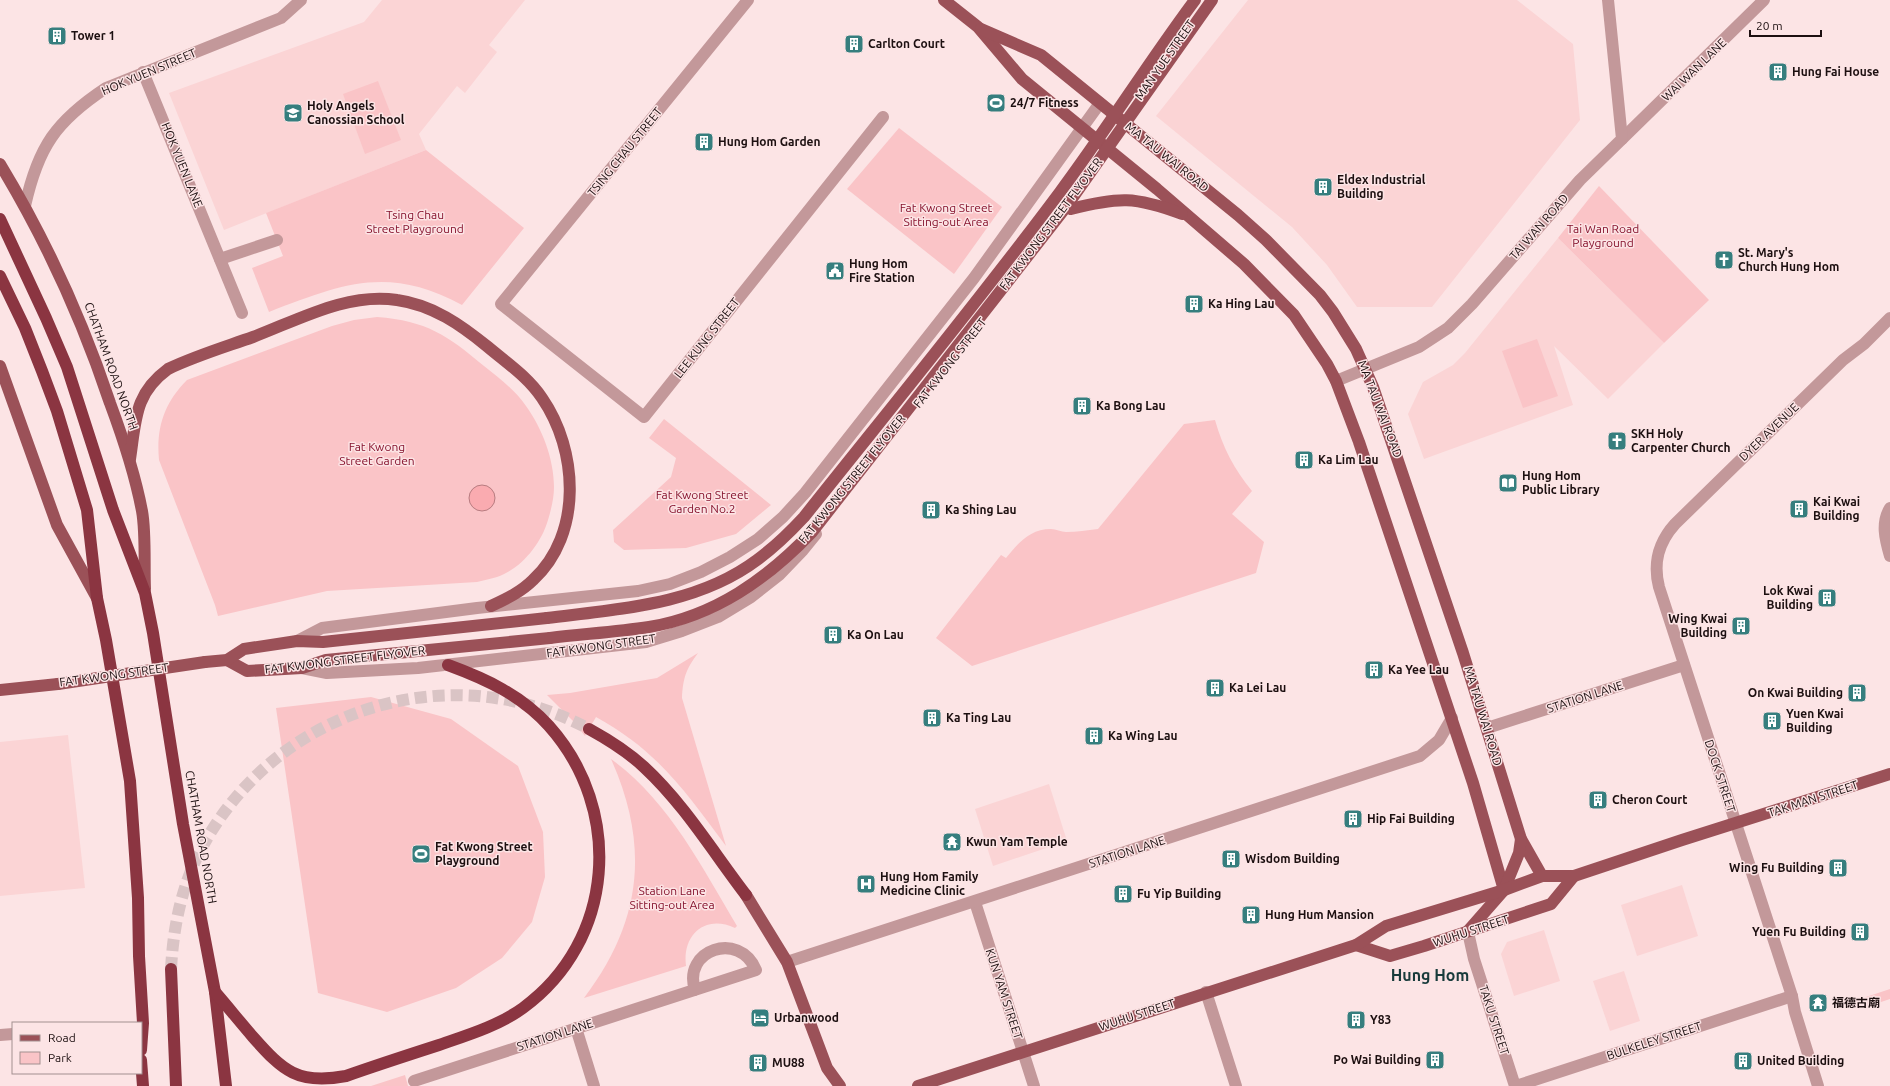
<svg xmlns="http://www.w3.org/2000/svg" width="1890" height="1086" viewBox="0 0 1890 1086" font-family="Ubuntu,'Noto Sans TC',sans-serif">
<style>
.built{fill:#fbd4d5}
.green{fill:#fac4c7}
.water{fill:#faabb0;stroke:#b77c80}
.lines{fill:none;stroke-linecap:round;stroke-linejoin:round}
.highway-tunnel{stroke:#dac4c5;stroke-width:12;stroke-dasharray:12 6;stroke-linecap:butt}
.minor{stroke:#c3989a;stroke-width:12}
.major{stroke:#9b5158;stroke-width:12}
.highway{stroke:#8b3541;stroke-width:12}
.major-bridge{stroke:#9b5158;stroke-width:12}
.labels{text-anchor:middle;stroke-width:3;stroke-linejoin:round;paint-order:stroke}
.poi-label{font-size:12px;font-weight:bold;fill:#1c0f10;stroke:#fce4e5;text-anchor:start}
.street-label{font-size:12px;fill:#1c0f10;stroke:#fce4e5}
.park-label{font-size:12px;fill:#86132e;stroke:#fce4e5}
.district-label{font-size:16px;font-weight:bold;fill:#183b3b;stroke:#fce4e5}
</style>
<rect width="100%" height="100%" fill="#fce4e5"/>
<g class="built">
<polygon points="382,0 525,0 489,45 497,52 465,93 457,86 419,134 426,150 224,230 169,93 364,22"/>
<polygon points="1248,0 1517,0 1573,44 1580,120 1432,307 1357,307 1327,265 1292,227 1156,116"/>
<polygon points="1558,238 1664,343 1608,399 1554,346 1573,405 1424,459 1408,414 1423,382 1453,365 1465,353"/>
<polygon points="68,735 85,888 0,896 0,742"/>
<polygon points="1049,784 1067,841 993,866 975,809"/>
<polygon points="1682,885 1698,936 1637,956 1621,905"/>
<polygon points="1544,930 1560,981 1514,996 1501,954 1507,942"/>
<polygon points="1624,971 1640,1021 1610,1031 1593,981"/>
</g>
<g class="green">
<polygon points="378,81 401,140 365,154 343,94"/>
<polygon points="899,128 1002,207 954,274 847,189"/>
<path d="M 426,150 L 524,228 L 462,305 C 388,265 342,284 269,312 L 252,268 L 283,256 L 266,213 Z"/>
<polygon points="1599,186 1709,300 1664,343 1558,238"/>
<path d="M 377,317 C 427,321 447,335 484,366 C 499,378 515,390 526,406 C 542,428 554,459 554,487 C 554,498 551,510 548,520 C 541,544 521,569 497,577 C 491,579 484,580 477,582 L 327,591 L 218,616 L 215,605 L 159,460 C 156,428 164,403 187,380 L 332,326 L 354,320 Z"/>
<polygon points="1537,339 1558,396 1523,408 1502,351"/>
<polygon points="664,419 771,505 736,534 686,548 624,550 614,542 613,530 671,477 676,458 649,438"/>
<path d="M 1215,420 C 1223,448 1234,469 1252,491 L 1232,514 L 1264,542 L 1256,573 L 972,666 L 936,638 L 1001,555 L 1006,558 C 1018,543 1030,529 1051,529 C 1056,529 1061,532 1066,532 C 1077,532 1087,530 1098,529 L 1184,424 Z"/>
<path d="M 698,653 C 686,669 683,678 682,698 L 726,846 C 685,791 658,751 596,717 L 585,736 L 573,721 L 547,695 L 570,693 L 657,678 Z"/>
<polygon points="371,697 451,719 518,766 543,832 545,877 532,922 502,958 456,988 387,1012 318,993 276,708"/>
<path d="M 611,759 C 668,800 702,867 737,926 L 735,928 C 705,914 682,935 686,966 L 584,998 C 642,922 650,846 611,759 Z"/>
<polygon points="1890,989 1890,999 1866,1007 1863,998"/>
<polygon points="405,1075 408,1086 371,1086"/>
</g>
<circle class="water" cx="482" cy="498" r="13"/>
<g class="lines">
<path class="highway-tunnel" d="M 171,969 C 173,933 179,899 193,866 C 260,715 443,650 589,729"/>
<g class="minor">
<polyline points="748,0 501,304 644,417 883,117"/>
<polyline points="143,72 242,313"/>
<polyline points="1622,139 1764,0"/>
<path d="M 25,206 C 38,147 56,121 106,88 L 281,18 L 301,0"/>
<polyline points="220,259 277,240"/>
<polyline points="1336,381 1419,347 1448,328 1472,304 1580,180 1622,139 1608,0"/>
<path d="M 1890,508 C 1881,523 1885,539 1890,556"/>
<polyline points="297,641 322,628 477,608 638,591 670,584 701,572 730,557 758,539 783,517 805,493 974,278 1100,103"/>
<polyline points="302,668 327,673 418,668 646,642 682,631 718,617 751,597 779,575 803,550 816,534"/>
<polyline points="1487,728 1684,665"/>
<polyline points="975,902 1034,1086"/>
<polyline points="1468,932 1474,959 1515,1086"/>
<polyline points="787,962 1420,756 1439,740 1452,718"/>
<polyline points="1206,992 1236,1086"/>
<polyline points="576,1028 594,1086"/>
<polyline points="0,1035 13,1034"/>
<path d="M 414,1081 L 756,970 C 739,930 682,950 695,990"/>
<polyline points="1516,1086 1792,996"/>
<path d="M 1818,1086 L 1795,1012 L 1792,996 L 1659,587 C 1653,563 1658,543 1675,524 L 1843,360 L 1864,344 L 1890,318"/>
</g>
<g class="major">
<polyline points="944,0 978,27 1022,79 1157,189 1244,264 1294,315 1327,364 1336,381 1359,442 1473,783 1504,890"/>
<polyline points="981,29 1041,55 1238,215 1266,240 1320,295 1333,312 1356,349 1373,387 1463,653 1521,839 1542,876"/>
<path d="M 0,164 C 46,240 82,319 110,403 C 123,438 135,474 142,511 C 146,533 144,566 145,589"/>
<path d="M 1071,209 C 1118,197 1135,196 1182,214"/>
<polyline points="0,366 57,525 97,598"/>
<path d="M 130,459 C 136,420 134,394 168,369 C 195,356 225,347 253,337 C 298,320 348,292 397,300 C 433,305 461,325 488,347 C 507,363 528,377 542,398 C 578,450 583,534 533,580 C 521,592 506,599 491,606"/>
<polyline points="227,660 247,671 302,668 326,660 550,638"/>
<polyline points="205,662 227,660 244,649 297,641 323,642 547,618"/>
<polyline points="0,690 58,684"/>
<polyline points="746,895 787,962 827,1068 840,1086"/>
<polyline points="1468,931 1504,890 1519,853 1521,839"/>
<polyline points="1356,945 1390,956 1424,946 1551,904 1574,876"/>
<polyline points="918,1086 1356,945 1386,926 1504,890 1542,876 1574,876 1682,840 1890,774"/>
</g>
<g class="highway">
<polyline points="0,219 46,318 67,367 113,510 145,593 153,633 183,824 215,992 226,1086"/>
<polyline points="0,276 25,328 42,371 57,411 87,510 97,598 106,640 130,781 138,898 139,956 143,1023 141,1050"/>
<path d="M 589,729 C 609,740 628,752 644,767 C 684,804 713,852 746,895"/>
<polyline points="171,969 176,1086"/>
<path d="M 215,992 C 228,1007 240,1022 253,1037 C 283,1071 298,1085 346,1076 C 377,1065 408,1055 439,1045 C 468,1035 498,1026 523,1008 C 615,941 624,810 549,726 C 521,695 486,679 448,665"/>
<polyline points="141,1060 143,1086"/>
</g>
<g class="major-bridge">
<path d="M 547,618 C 619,609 697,605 757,560 C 775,547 790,532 804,517 C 890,409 978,302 1060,192 C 1107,129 1148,63 1195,0"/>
<path d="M 550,638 C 583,634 616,632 649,627 C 715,616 767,579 812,532 L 1066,207 L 1212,0"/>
<polyline points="58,684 205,662"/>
</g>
</g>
<defs>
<symbol id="building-square" viewBox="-11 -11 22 22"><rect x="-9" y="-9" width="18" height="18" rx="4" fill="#367e7e" stroke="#fce4e5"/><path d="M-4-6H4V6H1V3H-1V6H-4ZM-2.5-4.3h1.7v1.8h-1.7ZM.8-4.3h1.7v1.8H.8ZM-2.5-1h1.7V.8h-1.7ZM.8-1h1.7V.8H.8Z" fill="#fff"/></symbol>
<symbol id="stadium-square" viewBox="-11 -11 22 22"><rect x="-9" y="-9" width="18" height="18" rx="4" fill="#367e7e" stroke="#fce4e5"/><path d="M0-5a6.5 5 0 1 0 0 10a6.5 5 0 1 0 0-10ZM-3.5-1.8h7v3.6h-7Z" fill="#fff"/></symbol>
<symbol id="school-square" viewBox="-11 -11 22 22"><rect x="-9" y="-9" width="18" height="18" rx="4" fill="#367e7e" stroke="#fce4e5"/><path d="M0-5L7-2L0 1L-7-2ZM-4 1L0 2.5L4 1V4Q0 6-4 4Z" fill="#fff"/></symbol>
<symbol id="church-square" viewBox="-11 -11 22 22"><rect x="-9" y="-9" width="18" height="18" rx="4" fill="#367e7e" stroke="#fce4e5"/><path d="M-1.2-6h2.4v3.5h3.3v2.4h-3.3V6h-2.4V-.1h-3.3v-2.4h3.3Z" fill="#fff"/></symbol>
<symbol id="civic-square" viewBox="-11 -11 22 22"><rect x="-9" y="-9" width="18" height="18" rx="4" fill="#367e7e" stroke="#fce4e5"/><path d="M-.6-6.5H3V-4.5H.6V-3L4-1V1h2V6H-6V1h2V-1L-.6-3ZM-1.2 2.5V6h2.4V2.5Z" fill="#fff"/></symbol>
<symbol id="library-square" viewBox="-11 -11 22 22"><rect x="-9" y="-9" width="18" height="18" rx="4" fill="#367e7e" stroke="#fce4e5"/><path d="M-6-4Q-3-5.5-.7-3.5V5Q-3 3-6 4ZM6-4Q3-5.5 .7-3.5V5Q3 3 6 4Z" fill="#fff"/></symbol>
<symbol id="temple-square" viewBox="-11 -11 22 22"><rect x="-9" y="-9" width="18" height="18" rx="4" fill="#367e7e" stroke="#fce4e5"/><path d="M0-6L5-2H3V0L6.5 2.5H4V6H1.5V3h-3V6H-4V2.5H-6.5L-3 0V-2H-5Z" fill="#fff"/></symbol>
<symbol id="hospital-square" viewBox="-11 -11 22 22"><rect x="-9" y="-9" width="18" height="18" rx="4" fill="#367e7e" stroke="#fce4e5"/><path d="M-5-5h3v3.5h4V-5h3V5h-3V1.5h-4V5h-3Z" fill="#fff"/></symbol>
<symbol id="hotel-square" viewBox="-11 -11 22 22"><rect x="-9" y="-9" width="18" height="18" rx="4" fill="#367e7e" stroke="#fce4e5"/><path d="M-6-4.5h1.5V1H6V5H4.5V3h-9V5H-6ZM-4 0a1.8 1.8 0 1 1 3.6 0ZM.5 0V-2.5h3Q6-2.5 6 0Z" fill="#fff"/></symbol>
</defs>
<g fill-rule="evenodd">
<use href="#building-square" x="46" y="25" width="22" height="22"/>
<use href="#building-square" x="843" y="33" width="22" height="22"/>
<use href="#building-square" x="1767" y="61" width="22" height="22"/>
<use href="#stadium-square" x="985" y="92" width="22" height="22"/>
<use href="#school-square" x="282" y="102" width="22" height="22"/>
<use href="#building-square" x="693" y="131" width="22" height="22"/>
<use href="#building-square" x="1312" y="176" width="22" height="22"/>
<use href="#church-square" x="1713" y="249" width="22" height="22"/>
<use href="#civic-square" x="824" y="260" width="22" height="22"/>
<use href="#building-square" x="1183" y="293" width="22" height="22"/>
<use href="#building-square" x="1071" y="395" width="22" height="22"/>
<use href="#church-square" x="1606" y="430" width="22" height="22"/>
<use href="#building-square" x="1293" y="449" width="22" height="22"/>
<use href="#library-square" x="1497" y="472" width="22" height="22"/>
<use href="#building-square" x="1788" y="498" width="22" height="22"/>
<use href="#building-square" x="920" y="499" width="22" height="22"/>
<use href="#building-square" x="1816" y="587" width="22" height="22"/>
<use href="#building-square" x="1730" y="615" width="22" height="22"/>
<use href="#building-square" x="822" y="624" width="22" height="22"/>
<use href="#building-square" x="1363" y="659" width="22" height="22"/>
<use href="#building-square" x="1204" y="677" width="22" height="22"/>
<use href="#building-square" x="1846" y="682" width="22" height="22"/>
<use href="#building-square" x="921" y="707" width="22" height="22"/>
<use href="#building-square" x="1761" y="710" width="22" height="22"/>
<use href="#building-square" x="1083" y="725" width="22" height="22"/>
<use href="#building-square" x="1587" y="789" width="22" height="22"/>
<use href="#building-square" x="1342" y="808" width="22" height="22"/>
<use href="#temple-square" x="941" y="831" width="22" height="22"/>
<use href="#stadium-square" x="410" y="843" width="22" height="22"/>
<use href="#building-square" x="1220" y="848" width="22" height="22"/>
<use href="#building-square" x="1827" y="857" width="22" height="22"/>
<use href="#hospital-square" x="855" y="873" width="22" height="22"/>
<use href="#building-square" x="1112" y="883" width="22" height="22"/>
<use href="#building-square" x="1240" y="904" width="22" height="22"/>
<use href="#building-square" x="1849" y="921" width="22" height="22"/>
<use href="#temple-square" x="1807" y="992" width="22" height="22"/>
<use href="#hotel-square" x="749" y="1007" width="22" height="22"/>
<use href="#building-square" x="1345" y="1009" width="22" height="22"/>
<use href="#building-square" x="1424" y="1049" width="22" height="22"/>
<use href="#building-square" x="1732" y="1050" width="22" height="22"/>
<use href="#building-square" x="747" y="1052" width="22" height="22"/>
</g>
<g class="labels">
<g class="poi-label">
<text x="71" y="40">Tower 1</text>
<text x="868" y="48">Carlton Court</text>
<text x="1792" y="76">Hung Fai House</text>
<text x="1010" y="107">24/7 Fitness</text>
<text x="307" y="110">Holy Angels<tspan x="307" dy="14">Canossian School</tspan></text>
<text x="718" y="146">Hung Hom Garden</text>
<text x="1337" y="184">Eldex Industrial<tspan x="1337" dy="14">Building</tspan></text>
<text x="1738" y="257">St. Mary's<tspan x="1738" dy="14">Church Hung Hom</tspan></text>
<text x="849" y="268">Hung Hom<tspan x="849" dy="14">Fire Station</tspan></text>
<text x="1208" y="308">Ka Hing Lau</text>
<text x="1096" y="410">Ka Bong Lau</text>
<text x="1631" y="438">SKH Holy<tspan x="1631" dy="14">Carpenter Church</tspan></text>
<text x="1318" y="464">Ka Lim Lau</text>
<text x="1522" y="480">Hung Hom<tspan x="1522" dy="14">Public Library</tspan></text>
<text x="1813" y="506">Kai Kwai<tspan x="1813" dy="14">Building</tspan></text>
<text x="945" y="514">Ka Shing Lau</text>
<text x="1813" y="595" text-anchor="end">Lok Kwai<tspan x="1813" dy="14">Building</tspan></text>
<text x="1727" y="623" text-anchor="end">Wing Kwai<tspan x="1727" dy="14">Building</tspan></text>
<text x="847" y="639">Ka On Lau</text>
<text x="1388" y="674">Ka Yee Lau</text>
<text x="1229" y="692">Ka Lei Lau</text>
<text x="1843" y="697" text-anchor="end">On Kwai Building</text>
<text x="1786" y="718">Yuen Kwai<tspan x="1786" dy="14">Building</tspan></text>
<text x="946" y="722">Ka Ting Lau</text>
<text x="1108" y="740">Ka Wing Lau</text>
<text x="1612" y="804">Cheron Court</text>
<text x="1367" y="823">Hip Fai Building</text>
<text x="966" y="846">Kwun Yam Temple</text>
<text x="435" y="851">Fat Kwong Street<tspan x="435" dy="14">Playground</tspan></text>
<text x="1245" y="863">Wisdom Building</text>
<text x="1824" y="872" text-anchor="end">Wing Fu Building</text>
<text x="880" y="881">Hung Hom Family<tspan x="880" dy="14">Medicine Clinic</tspan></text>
<text x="1137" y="898">Fu Yip Building</text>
<text x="1265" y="919">Hung Hum Mansion</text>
<text x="1846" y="936" text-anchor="end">Yuen Fu Building</text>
<text x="1832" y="1007">福德古廟</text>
<text x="774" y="1022">Urbanwood</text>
<text x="1370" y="1024">Y83</text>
<text x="1421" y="1064" text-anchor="end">Po Wai Building</text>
<text x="1757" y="1065">United Building</text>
<text x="772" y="1067">MU88</text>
</g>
<g class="street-label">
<text transform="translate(1165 60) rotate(-55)" y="4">MAN YUE STREET</text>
<text transform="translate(1694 70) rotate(-44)" y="4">WAI WAN LANE</text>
<text transform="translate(149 72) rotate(-23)" y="4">HOK YUEN STREET</text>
<text transform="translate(625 152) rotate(-51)" y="4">TSING CHAU STREET</text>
<text transform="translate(1167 157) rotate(39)" y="4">MA TAU WAI ROAD</text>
<text transform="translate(182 165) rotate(68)" y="4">HOK YUEN LANE</text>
<text transform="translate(1051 224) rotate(-53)" y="4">FAT KWONG STREET FLYOVER</text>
<text transform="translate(1539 227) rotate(-49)" y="4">TAI WAN ROAD</text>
<text transform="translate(707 338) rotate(-52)" y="4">LEE KUNG STREET</text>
<text transform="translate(950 363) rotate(-52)" y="4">FAT KWONG STREET</text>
<text transform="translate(111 366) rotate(70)" y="4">CHATHAM ROAD NORTH</text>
<text transform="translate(1380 409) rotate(69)" y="4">MA TAU WAI ROAD</text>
<text transform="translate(1769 432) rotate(-44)" y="4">DYER AVENUE</text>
<text transform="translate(852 479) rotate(-51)" y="4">FAT KWONG STREET FLYOVER</text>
<text transform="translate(601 646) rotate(-8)" y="4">FAT KWONG STREET</text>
<text transform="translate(345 660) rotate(-7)" y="4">FAT KWONG STREET FLYOVER</text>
<text transform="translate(114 675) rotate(-8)" y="4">FAT KWONG STREET</text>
<text transform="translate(1585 697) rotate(-18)" y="4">STATION LANE</text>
<text transform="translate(1483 716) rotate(73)" y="4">MA TAU WAI ROAD</text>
<text transform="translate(1720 776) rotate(72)" y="4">DOCK STREET</text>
<text transform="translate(1813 799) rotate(-18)" y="4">TAK MAN STREET</text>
<text transform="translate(201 837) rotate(80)" y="4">CHATHAM ROAD NORTH</text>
<text transform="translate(1127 852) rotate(-18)" y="4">STATION LANE</text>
<text transform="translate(1471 931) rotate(-18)" y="4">WUHU STREET</text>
<text transform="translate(1004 994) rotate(72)" y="4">KUN YAM STREET</text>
<text transform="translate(1137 1015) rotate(-18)" y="4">WUHU STREET</text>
<text transform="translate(1494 1020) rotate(72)" y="4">TAKU STREET</text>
<text transform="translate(555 1035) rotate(-18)" y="4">STATION LANE</text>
<text transform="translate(1654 1041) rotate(-18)" y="4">BULKELEY STREET</text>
</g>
<g class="park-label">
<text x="946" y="212">Fat Kwong Street<tspan x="946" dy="14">Sitting-out Area</tspan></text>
<text x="415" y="219">Tsing Chau<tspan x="415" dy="14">Street Playground</tspan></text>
<text x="1603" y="233">Tai Wan Road<tspan x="1603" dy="14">Playground</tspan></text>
<text x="377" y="451">Fat Kwong<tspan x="377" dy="14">Street Garden</tspan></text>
<text x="702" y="499">Fat Kwong Street<tspan x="702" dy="14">Garden No.2</tspan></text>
<text x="672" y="895">Station Lane<tspan x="672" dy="14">Sitting-out Area</tspan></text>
</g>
<g class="district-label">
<text x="1430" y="981">Hung Hom</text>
</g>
</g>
<rect x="12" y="1022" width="130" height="52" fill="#fce4e5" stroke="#a28f90"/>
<rect x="20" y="1035" width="20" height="6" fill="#9b5158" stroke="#a28f90"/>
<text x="48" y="1042" font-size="12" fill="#1c0f10">Road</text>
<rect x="20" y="1052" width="20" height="12" fill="#fac4c7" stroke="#a28f90"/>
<text x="48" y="1062" font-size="12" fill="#1c0f10">Park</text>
<path d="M1750 30v6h71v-6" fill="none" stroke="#1c0f10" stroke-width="2"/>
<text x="1756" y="30" font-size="12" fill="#1c0f10" stroke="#fce4e5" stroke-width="3" paint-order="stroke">20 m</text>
</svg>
